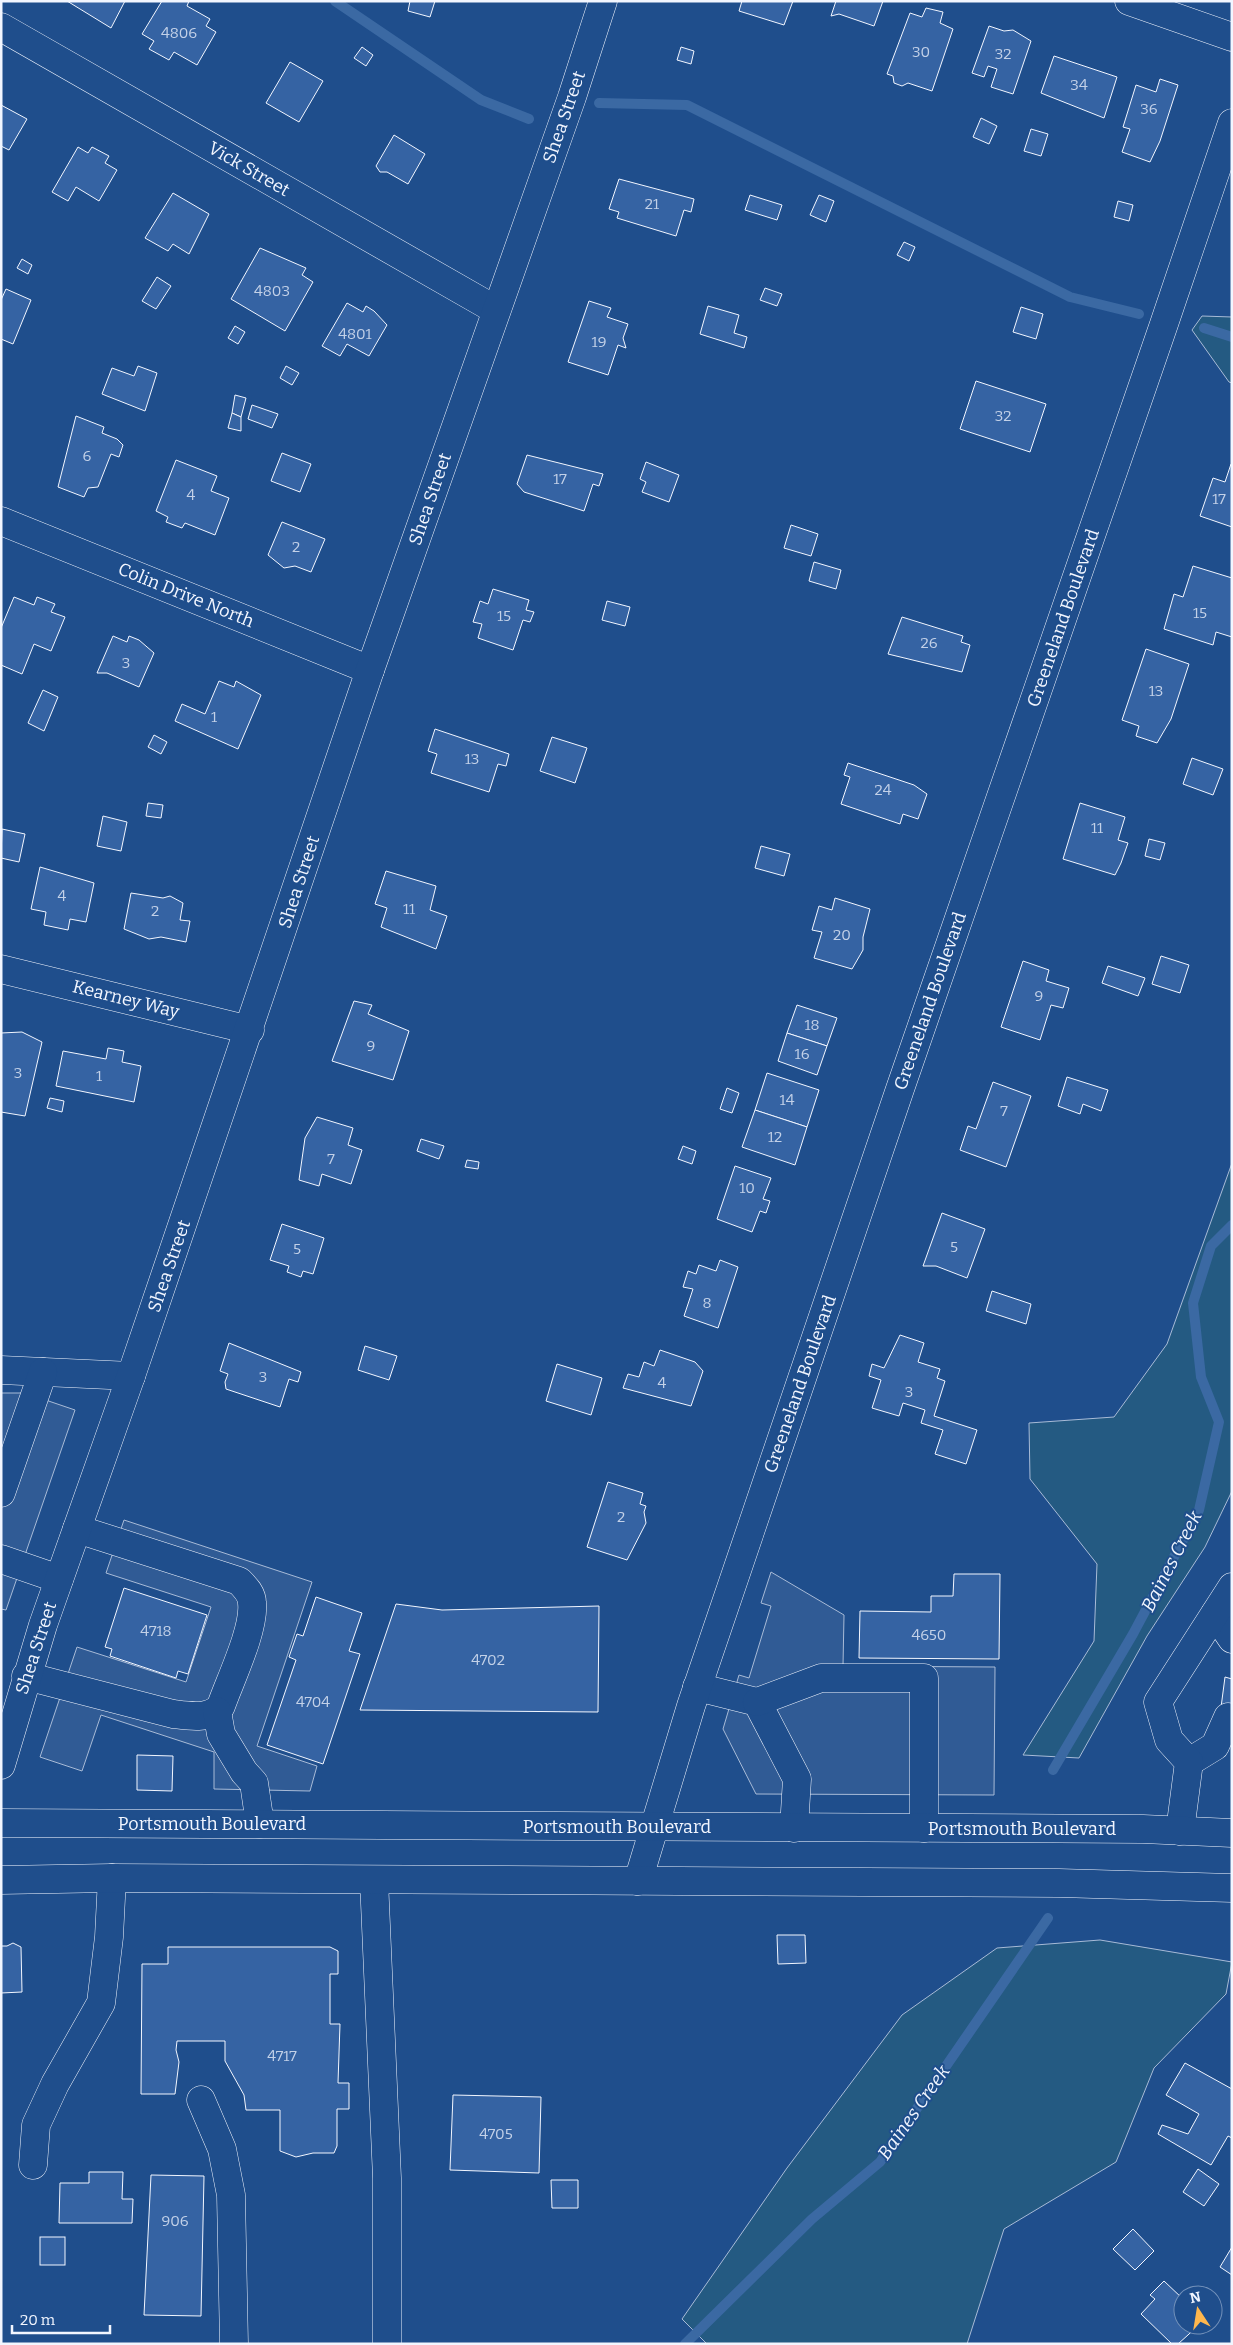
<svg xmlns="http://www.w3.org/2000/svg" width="1233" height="2345" viewBox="0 0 1233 2345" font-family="Bitter,serif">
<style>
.green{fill:#245a82;stroke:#a8bbd7}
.parking{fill:#305b95;stroke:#a8bbd7}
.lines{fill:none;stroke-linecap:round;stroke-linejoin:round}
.stream{stroke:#3b69a3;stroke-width:10}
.building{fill:#3563a3;stroke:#f2f6ff}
.minor-casing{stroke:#f2f6ff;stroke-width:29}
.major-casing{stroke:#f2f6ff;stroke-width:29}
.minor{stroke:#1f4e8c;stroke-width:28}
.major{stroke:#1f4e8c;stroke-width:28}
.labels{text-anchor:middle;stroke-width:4;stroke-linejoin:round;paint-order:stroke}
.number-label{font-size:15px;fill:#c3d1e8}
.street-label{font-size:18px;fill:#f2f6ff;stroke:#1f4e8c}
.water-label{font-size:19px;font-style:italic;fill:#f2f6ff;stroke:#1f4e8c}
</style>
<rect width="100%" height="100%" fill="#1f4e8c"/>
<g class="green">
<polygon points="1202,316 1232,317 1232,383 1229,382 1192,330"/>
<polygon points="1232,1163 1232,1491 1205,1547 1147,1636 1079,1758 1023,1755 1094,1641 1097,1564 1030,1479 1029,1423 1114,1417 1167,1344"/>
<polygon points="1100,1940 1232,1962 1226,1994 1154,2068 1116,2162 1004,2229 967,2344 707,2344 682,2319 787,2168 902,2015 997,1948"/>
</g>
<g class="parking">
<polygon points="1,1393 25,1393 75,1410 6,1610 1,1609"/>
<polygon points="124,1520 312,1582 257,1746 317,1766 310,1791 214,1789 214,1752 101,1715 82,1771 40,1757 77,1647 186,1682 211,1607 106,1573"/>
<polygon points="771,1572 844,1615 843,1666 995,1667 994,1795 756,1794 723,1729 739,1675 749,1678 771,1606 761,1603"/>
</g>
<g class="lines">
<g class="stream">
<polyline points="335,1 481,100 529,119"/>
<polyline points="599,103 687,105 1070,297 1139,314"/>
<polyline points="1204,328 1232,337"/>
<polyline points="1053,1770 1133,1634 1199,1510 1219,1422 1201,1377 1193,1303 1211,1246 1232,1225"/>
<polyline points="685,2344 812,2219 880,2162 1048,1918"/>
</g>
</g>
<g class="building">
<polygon points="67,1 125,1 111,28"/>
<polygon points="162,1 189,1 187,6 210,19 206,26 216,32 197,65 174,52 169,60 149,49 154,41 142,34"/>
<polygon points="410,1 435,1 430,17 408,11"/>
<polygon points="742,1 793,1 784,25 739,11"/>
<polygon points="836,1 883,1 874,26 839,14 831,16"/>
<polygon points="926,8 943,12 940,23 953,29 932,91 908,83 902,86 894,83 893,76 887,74 910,13 922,17"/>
<polygon points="989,26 1004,31 1013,30 1031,41 1013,94 991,87 997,69 988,66 984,77 972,73"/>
<polygon points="362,47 373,55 366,66 354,58"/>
<polygon points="681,47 694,51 691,64 677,60"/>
<polygon points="1054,56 1117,77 1104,118 1041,93"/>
<polygon points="290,62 323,81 299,122 266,103"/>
<polygon points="1160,79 1178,85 1160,141 1150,162 1122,152 1130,129 1123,127 1136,85 1156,92"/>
<polygon points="1,105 27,119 9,150 1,146"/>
<polygon points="981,118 997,126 989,144 973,137"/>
<polygon points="1031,129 1048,134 1041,156 1024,151"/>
<polygon points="394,135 425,154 408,184 387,172 380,172 376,166"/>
<polygon points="78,147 88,153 92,147 109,156 105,163 117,170 99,201 76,187 68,201 52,192"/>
<polygon points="619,179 694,199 691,212 684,210 676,236 617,218 619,212 609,209"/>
<polygon points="173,193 209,214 189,254 173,244 168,251 145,238"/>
<polygon points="750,195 782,205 777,220 745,210"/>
<polygon points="819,195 834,201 826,222 810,215"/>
<polygon points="1118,201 1133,205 1129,221 1114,217"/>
<polygon points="904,242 915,247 909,261 897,255"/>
<polygon points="260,248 306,268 302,275 313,282 285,331 231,299"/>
<polygon points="22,259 32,265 28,274 17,268"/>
<polygon points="157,277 171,286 156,309 142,301"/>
<polygon points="765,288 782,294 777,306 760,300"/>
<polygon points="6,289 31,300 13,344 1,339 1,300"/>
<polygon points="589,301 611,308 607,317 628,324 623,338 626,348 618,345 608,375 568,362"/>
<polygon points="347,303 363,312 366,306 374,311 387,325 369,356 347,344 340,356 322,346"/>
<polygon points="708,306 739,315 734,333 747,337 744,348 700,334"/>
<polygon points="1021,307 1043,314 1036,339 1013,332"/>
<polygon points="235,326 245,332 238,344 228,338"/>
<polygon points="138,366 157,373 145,411 102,394 112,368 134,376"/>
<polygon points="286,366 299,373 292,385 280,378"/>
<polygon points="976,381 1046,404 1030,452 960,429"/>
<polygon points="235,395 246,398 241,417 232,413"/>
<polygon points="252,405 278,414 272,428 248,419"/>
<polygon points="232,413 241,417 241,431 228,428"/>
<polygon points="76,416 104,427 102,433 117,439 123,445 119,457 111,454 98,487 88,488 84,497 58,487"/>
<polygon points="282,453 311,464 300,492 271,481"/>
<polygon points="527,455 603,474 599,486 593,484 584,511 524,492 517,484"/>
<polygon points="176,460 217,476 211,491 229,498 215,535 185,523 182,528 166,522 168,517 156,511"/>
<polygon points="646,462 679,475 669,502 642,492 646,482 640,479"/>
<polygon points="1231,464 1232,464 1232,527 1200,516 1213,478 1225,482"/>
<polygon points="282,522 325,539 311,572 295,566 284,568 268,555"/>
<polygon points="791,525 818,534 811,556 784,548"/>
<polygon points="814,562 841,570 836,589 809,581"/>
<polygon points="1193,566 1232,578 1232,637 1216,632 1213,645 1164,629 1174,594 1183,597"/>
<polygon points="493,589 529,600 526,610 534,612 530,622 523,620 513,650 478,638 482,624 473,622 480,601 488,604"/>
<polygon points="14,597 34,605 37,597 55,604 51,612 65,617 51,651 34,644 22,674 1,665 1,628"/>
<polygon points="607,601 630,607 625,626 602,620"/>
<polygon points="902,617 963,636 961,642 970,645 962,672 888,654"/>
<polygon points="113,636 127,642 129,636 139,640 154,653 139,687 107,673 97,673"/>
<polygon points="1146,649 1189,664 1171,719 1157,743 1136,736 1139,726 1122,720"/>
<polygon points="219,681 234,687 236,681 261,695 238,749 175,721 182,704 205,714"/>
<polygon points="43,690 58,697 44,731 28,723"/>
<polygon points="435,729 509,754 506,766 498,764 489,792 431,773 437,754 428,751"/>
<polygon points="154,735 167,742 161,754 148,747"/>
<polygon points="552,737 587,748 575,783 540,771"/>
<polygon points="1192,758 1223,769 1213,795 1183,784"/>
<polygon points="848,763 914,785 927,794 918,819 903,814 900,824 841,804 850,777 844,775"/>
<polygon points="148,803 163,805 161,818 146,816"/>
<polygon points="1080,803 1125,817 1118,840 1128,843 1121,863 1115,875 1063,859"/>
<polygon points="103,816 127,822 121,851 97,846"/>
<polygon points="2,829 25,834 19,862 1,858"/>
<polygon points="1149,839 1165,843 1160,860 1145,856"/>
<polygon points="761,846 790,854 784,876 755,868"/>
<polygon points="40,867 94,883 86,922 70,919 68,930 44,925 46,912 31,909"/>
<polygon points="386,871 436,886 430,910 447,916 436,949 381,927 387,908 375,904"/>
<polygon points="131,893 163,898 170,896 183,903 180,920 190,921 186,942 161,937 149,939 124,929"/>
<polygon points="835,898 870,909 863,937 863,950 852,969 814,958 822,932 812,930 819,906 832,910"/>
<polygon points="1161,956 1189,965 1180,993 1152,984"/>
<polygon points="1023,961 1049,970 1046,981 1069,988 1063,1008 1051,1005 1040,1040 1001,1027"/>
<polygon points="1108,966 1145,978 1138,996 1102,983"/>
<polygon points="354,1001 372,1005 368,1014 409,1031 393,1080 332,1061"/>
<polygon points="797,1005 837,1018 827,1046 787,1033"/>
<polygon points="22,1032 42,1042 25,1116 1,1112 1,1033"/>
<polygon points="787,1033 827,1046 817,1075 778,1061"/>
<polygon points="108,1048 124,1051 122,1062 141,1066 134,1102 56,1086 63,1051 106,1059"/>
<polygon points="767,1073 819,1090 807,1127 755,1110"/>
<polygon points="1067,1077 1108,1090 1101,1111 1083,1104 1080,1114 1058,1106"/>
<polygon points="993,1082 1031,1096 1006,1167 960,1150 968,1126 976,1129"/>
<polygon points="727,1088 739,1093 732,1113 720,1109"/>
<polygon points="50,1098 64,1101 62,1112 47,1108"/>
<polygon points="755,1110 807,1127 795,1165 742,1147"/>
<polygon points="317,1117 353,1128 348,1145 362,1150 351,1184 322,1174 319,1186 299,1180 305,1138"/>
<polygon points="421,1139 444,1146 439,1159 417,1151"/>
<polygon points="683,1146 696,1151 692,1164 678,1159"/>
<polygon points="467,1160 479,1162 478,1169 465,1167"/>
<polygon points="735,1166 771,1178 763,1199 770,1201 766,1213 760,1211 752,1232 717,1219"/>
<polygon points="942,1213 985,1229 967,1278 936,1266 923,1266"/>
<polygon points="282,1224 324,1238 313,1274 303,1271 301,1277 287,1272 289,1266 270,1260"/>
<polygon points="720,1260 738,1267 718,1328 684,1316 693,1289 683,1287 688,1271 696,1274 699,1265 716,1271"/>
<polygon points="992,1291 1031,1304 1026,1324 986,1311"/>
<polygon points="900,1335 924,1343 918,1362 940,1369 937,1378 945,1381 934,1416 977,1430 966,1464 935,1454 943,1430 921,1423 925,1410 903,1403 899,1416 872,1408 881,1380 869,1376 872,1364 884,1368"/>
<polygon points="229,1343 301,1372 298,1382 289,1379 280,1407 226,1389 225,1382 228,1374 220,1371"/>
<polygon points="365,1346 397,1356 389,1380 358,1370"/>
<polygon points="660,1350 695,1362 703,1371 691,1406 623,1388 628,1374 639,1377 644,1362 654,1366"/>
<polygon points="557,1364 602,1378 591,1415 546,1401"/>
<polygon points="608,1482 643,1493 640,1504 646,1506 644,1512 646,1523 627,1560 587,1547"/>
<polygon points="954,1574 1000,1574 999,1659 859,1658 860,1611 931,1612 931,1596 953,1596"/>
<polygon points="124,1588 207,1615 188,1674 178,1671 176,1678 110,1656 112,1649 105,1647"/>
<polygon points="316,1597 362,1613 349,1651 360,1654 323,1764 267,1745 296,1660 289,1657 297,1634 303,1636"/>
<polygon points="396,1604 442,1610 599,1606 598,1712 360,1710"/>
<polygon points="1225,1677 1232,1679 1232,1718 1220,1715"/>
<polygon points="137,1755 173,1756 172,1791 137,1790"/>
<polygon points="777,1935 805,1935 806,1963 778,1964"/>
<polygon points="13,1943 21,1947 22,1992 1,1993 1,1946 7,1946"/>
<polygon points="168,1947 330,1947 338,1951 338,1974 330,1974 330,2024 340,2024 338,2083 349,2083 349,2109 337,2109 337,2146 334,2153 313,2153 296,2157 280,2151 280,2110 246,2110 244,2095 225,2061 225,2041 177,2041 176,2050 179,2062 175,2094 141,2094 142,1964 168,1964"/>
<polygon points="1185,2063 1232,2089 1232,2138 1228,2136 1211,2165 1158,2134 1162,2125 1188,2134 1199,2114 1166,2095"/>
<polygon points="453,2095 541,2097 539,2173 450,2170"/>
<polygon points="1198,2169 1219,2184 1204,2206 1183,2192"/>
<polygon points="89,2172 123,2172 122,2199 133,2199 132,2223 59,2223 60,2183 89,2183"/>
<polygon points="151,2175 204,2176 201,2316 144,2315"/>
<polygon points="551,2180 578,2180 578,2208 552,2208"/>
<polygon points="1133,2229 1154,2251 1135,2270 1113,2249"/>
<rect x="40" y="2237" width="25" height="28"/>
<polygon points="1232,2247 1232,2275 1220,2267"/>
<polygon points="1164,2281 1183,2299 1183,2325 1199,2325 1178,2344 1172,2344 1141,2314 1155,2299 1150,2295"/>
</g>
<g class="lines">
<defs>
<g id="minor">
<polyline points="1129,1 1232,37"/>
<polyline points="1,27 496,310"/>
<polyline points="1,521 370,670"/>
<polyline points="1,969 250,1030"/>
<polyline points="1,1370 131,1376"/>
<polyline points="1,1493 43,1372"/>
<polyline points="1,1559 59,1579"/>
<polyline points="1215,1614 1232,1639"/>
<path d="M 26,1676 L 173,1714 C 189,1716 210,1720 221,1706 C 230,1680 255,1629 252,1603 C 252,1594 246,1588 239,1581 L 77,1529"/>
<polyline points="697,1687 757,1702 797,1779 794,1828"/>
<polyline points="757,1702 821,1678 924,1678 924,1828"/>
<polyline points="217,1711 221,1734 244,1772 254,1783 260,1824"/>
<polyline points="1189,1762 1215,1746 1228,1717"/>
<polyline points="1,1765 43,1625 131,1376 370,670 572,97 603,1"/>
<polyline points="1180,1831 1189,1762 1169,1740 1158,1702 1232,1587"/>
<polyline points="374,1880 387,2178 387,2344"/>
<polyline points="638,1881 691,1706 900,1089 1164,324 1232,123"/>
<polyline points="201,2100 222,2149 231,2195 234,2344"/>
<polyline points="33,2165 36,2125 55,2084 101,2003 109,1937 112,1878"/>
</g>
<g id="major">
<polyline points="1,1823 1143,1829 1232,1833"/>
<polyline points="1,1880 112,1878 1059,1883 1232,1888"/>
</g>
</defs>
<use href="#minor" class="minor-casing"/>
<use href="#major" class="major-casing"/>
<use href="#minor" class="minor"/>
<use href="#major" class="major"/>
</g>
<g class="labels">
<g class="number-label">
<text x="179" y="38">4806</text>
<text x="921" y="57">30</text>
<text x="1003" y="59">32</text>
<text x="1079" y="90">34</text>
<text x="1149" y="114">36</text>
<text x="652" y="209">21</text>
<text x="272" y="296">4803</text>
<text x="355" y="339">4801</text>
<text x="599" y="347">19</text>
<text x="1003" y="421">32</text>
<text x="87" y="461">6</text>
<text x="560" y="484">17</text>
<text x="191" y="500">4</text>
<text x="1219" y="504">17</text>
<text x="296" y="552">2</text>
<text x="1200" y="618">15</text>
<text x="504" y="621">15</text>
<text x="929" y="648">26</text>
<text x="126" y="668">3</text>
<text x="1156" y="696">13</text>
<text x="214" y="722">1</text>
<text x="472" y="764">13</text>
<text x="883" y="795">24</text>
<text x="1097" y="833">11</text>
<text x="62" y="901">4</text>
<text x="409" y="914">11</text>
<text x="155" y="916">2</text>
<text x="842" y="940">20</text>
<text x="1039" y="1001">9</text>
<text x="812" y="1030">18</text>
<text x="371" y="1051">9</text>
<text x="802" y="1059">16</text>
<text x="18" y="1078">3</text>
<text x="99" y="1081">1</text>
<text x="787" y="1105">14</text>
<text x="1004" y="1116">7</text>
<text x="775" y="1142">12</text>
<text x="331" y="1164">7</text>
<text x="747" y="1193">10</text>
<text x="954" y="1252">5</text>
<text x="297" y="1254">5</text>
<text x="707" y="1308">8</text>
<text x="263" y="1382">3</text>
<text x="662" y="1388">4</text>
<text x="909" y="1397">3</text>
<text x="621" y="1522">2</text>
<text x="156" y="1636">4718</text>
<text x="929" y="1640">4650</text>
<text x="488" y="1665">4702</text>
<text x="313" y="1707">4704</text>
<text x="282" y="2061">4717</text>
<text x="496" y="2139">4705</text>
<text x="175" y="2226">906</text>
</g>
<g class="street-label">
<text transform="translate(564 117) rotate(-71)" y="6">Shea Street</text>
<text transform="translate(249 169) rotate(30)" y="6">Vick Street</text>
<text transform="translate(430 499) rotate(-71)" y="6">Shea Street</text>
<text transform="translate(186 595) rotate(22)" y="6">Colin Drive North</text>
<text transform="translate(1063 618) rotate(-71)" y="6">Greeneland Boulevard</text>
<text transform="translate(299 882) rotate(-72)" y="6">Shea Street</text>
<text transform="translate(126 999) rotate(14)" y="6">Kearney Way</text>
<text transform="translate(930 1001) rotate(-71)" y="6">Greeneland Boulevard</text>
<text transform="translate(169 1266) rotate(-71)" y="6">Shea Street</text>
<text transform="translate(800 1384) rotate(-71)" y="6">Greeneland Boulevard</text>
<text transform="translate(36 1648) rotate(-72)" y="6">Shea Street</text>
<text x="212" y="1830">Portsmouth Boulevard</text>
<text x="617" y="1833">Portsmouth Boulevard</text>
<text x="1022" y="1835">Portsmouth Boulevard</text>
</g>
<g class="water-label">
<text transform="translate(1171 1561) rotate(-63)" y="7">Baines Creek</text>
<text transform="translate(913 2112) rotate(-55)" y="7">Baines Creek</text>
</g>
</g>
<rect width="1233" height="2345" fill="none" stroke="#f2f6ff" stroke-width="5"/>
<g transform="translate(1198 2310) rotate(348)"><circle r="24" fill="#1f4e8c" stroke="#7391ba"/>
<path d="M0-4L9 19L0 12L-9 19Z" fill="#ffb74d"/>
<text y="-8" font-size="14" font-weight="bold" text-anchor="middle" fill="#f2f6ff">N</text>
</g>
<path d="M12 2325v8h98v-8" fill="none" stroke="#f2f6ff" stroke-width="2.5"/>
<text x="20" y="2325" font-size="15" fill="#f2f6ff" stroke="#1f4e8c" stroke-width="4" paint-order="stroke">20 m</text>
</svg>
